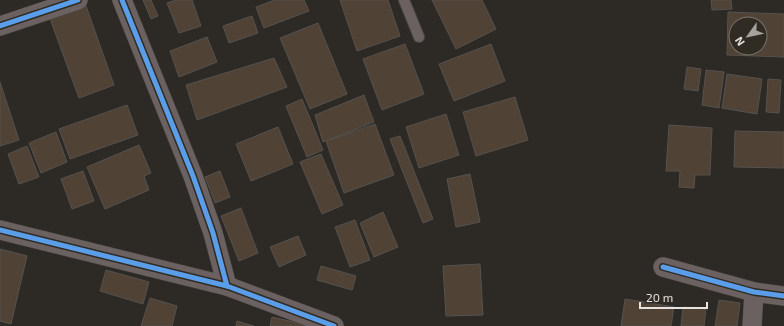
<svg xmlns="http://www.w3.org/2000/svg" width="784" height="326" viewBox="0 0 784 326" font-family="'Exo 2',sans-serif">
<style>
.building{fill:#504235;stroke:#55524f;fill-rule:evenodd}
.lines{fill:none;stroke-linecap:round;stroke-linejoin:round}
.lane-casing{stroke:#4a4844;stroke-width:12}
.street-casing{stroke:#4a4844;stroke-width:20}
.lane{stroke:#6c6161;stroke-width:10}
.street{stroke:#6c6161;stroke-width:19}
.cycleway-casing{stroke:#302b23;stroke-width:8}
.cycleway{stroke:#5a9eea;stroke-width:5}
</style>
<rect width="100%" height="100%" fill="#2d2a26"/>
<g class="building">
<polygon points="143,0 151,0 158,16 151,19"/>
<polygon points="176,0 192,0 201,26 179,33 167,3"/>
<polygon points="275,0 304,0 309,11 264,28 256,7"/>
<polygon points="340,0 388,0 400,36 357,51"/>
<polygon points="432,0 482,0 496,29 456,49"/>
<polygon points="711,0 731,0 732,9 712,10"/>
<polygon points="85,3 114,85 79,98 49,16"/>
<path d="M 728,12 L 784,14 L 784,57 L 727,55 ZM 736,24 L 760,24 L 760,48 L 736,48 Z"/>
<polygon points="252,16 258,33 229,43 223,26"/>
<polygon points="318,23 347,94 310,109 280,38"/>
<polygon points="207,37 217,62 179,77 170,51"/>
<polygon points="405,44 424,94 382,110 363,59"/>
<polygon points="491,44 505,81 454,101 439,64"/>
<polygon points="274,58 287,87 197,120 186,85"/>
<polygon points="687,67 701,69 698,91 684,89"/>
<polygon points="706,70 724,72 719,108 702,105"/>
<polygon points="727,74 762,79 757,114 722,108"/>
<polygon points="768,79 781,80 779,113 766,112"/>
<polygon points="0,82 19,140 0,146"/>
<polygon points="364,95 374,122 323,142 315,115"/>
<polygon points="515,97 528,140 476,156 463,112"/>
<polygon points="302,99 323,150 307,157 286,106"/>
<polygon points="127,105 138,135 70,159 59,129"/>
<polygon points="446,114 459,155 419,168 406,127"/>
<polygon points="375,124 394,175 344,193 326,141"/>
<polygon points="669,125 712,128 710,175 695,175 694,188 679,187 680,171 666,171"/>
<polygon points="278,127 293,164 251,181 236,144"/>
<polygon points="735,131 784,132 784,168 734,167"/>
<polygon points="56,132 67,162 41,173 29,143"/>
<polygon points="400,136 433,219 423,223 390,139"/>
<polygon points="139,145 151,173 144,176 149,190 105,209 87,167"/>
<polygon points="27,146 39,177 19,184 8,154"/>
<polygon points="321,154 343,205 322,214 300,162"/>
<polygon points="83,171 94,201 72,209 61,179"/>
<polygon points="220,171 230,197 215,203 205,177"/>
<polygon points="470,174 480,222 456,227 447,179"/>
<polygon points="241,208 258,253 239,261 221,216"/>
<polygon points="383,212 398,247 374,257 360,223"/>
<polygon points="355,220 370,260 350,267 335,227"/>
<polygon points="298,236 306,255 279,267 270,247"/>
<polygon points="0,249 27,256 11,324 0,321"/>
<polygon points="480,264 483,315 446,316 443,266"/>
<polygon points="321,266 356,276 352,290 317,280"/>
<polygon points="106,270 149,282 143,304 100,291"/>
<polygon points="150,298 177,306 172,326 141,326"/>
<polygon points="625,299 674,307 671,326 621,326"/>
<polygon points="719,300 740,303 737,326 715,326"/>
<polygon points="683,307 706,309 704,326 681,326"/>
<polygon points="272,317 311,326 270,326"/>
<polygon points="237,321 254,326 236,326"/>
</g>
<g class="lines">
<defs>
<polyline id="lane" points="404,0 419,37"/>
<g id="street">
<polyline points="122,0 193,176 213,233 227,286"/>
<polyline points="0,26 78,0"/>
<polyline points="0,230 227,286 334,326"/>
<polyline points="663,267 754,292 784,296"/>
<polyline points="752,326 754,292"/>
</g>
</defs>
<use href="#lane" class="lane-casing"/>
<use href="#street" class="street-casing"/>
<use href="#lane" class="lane"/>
<use href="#street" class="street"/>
<defs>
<g id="cycleway">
<polyline points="122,0 193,176 213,233 227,286"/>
<polyline points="0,26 78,0"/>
<polyline points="0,230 227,286 334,326"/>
<polyline points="663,267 754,292 784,296"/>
</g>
</defs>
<use href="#cycleway" class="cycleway-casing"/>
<use href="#cycleway" class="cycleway"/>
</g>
<g transform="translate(748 36) rotate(237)"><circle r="19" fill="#302b23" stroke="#79756e"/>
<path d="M0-3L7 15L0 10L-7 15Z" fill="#a6a39e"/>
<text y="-6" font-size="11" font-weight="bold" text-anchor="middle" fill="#e7e4df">N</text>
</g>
<path d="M640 302v6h67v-6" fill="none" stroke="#e7e4df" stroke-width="2"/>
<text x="646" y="302" font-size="12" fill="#e7e4df" stroke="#302b23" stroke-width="3" paint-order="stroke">20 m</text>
</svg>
